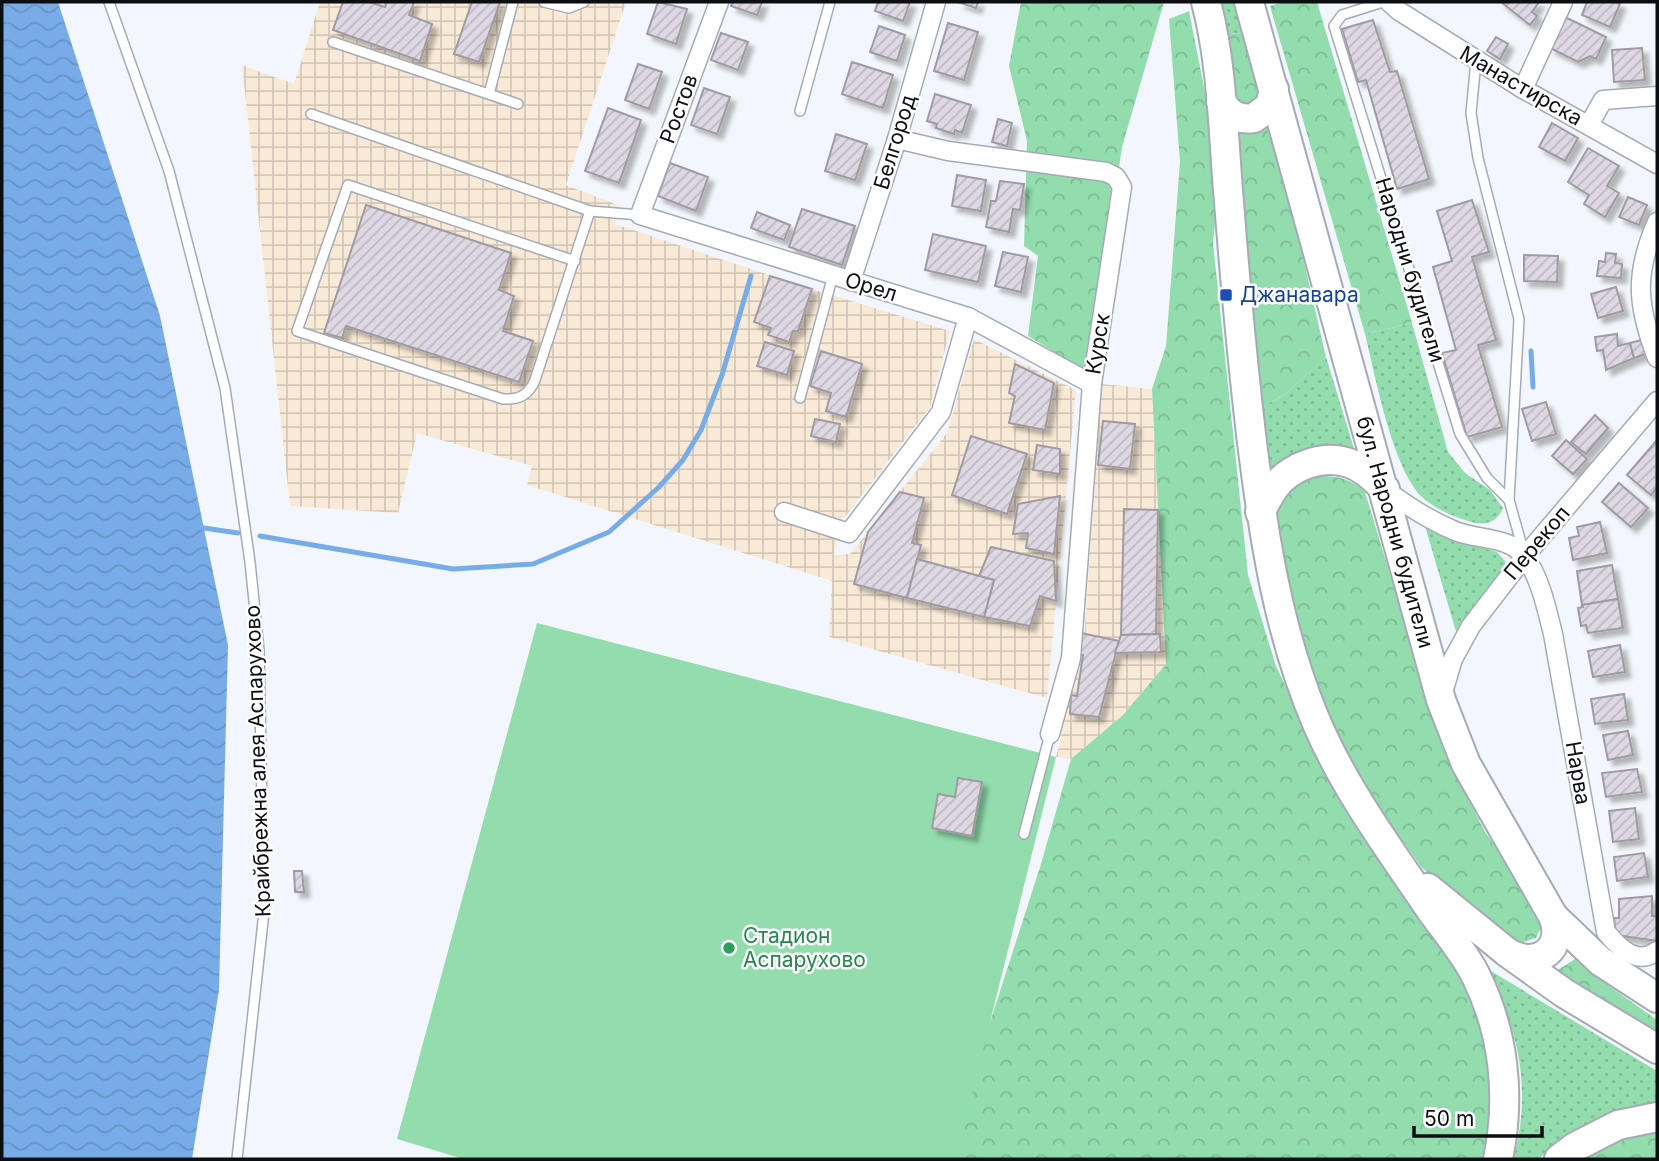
<svg xmlns="http://www.w3.org/2000/svg" width="1659" height="1161" viewBox="0 0 1659 1161" font-family="Inter,sans-serif">
<style>
.industrial{fill:url(#industrial-grid)}
.grass{fill:url(#grass-dots)}
.forest{fill:url(#forest-crowns)}
.pitch{fill:#92dcad}
.water{fill:url(#water-waves)}
.lines{fill:none;stroke-linecap:round;stroke-linejoin:round}
.stream{stroke:#78ace9;stroke-width:5}
.building{fill:url(#building-hatch);stroke:#a09aa4;stroke-width:2;filter:url(#shadow)}
.lane-casing{stroke:#a5abb5;stroke-width:12}
.street-casing{stroke:#a5abb5;stroke-width:21}
.primary-casing{stroke:#a5abb5;stroke-width:32}
.lane{stroke:#fff;stroke-width:9}
.street{stroke:#fff;stroke-width:18}
.primary{stroke:#fff;stroke-width:28}
.transit-dot{fill:#1a4fb4;stroke:#fff;stroke-width:2.5}
.leisure-dot{fill:#2e9e5b;stroke:#fff;stroke-width:2.5}
.labels{text-anchor:middle;stroke-width:5;stroke-linejoin:round;paint-order:stroke}
.street-label{font-size:21px;fill:#0c0e12;stroke:#fff}
.transit-label{font-size:21px;fill:#164399;stroke:#fff;text-anchor:start}
.leisure-label{font-size:21px;fill:#27864d;stroke:#fff;text-anchor:start}
</style>
<defs>
<pattern id="industrial-grid" width="8" height="8" patternUnits="userSpaceOnUse" patternTransform="scale(1.75)"><rect width="8" height="8" fill="#f9ead7"/><path d="M0 4h8M4 0v8" fill="none" stroke="#d4c8b8"/></pattern>
<pattern id="grass-dots" width="8" height="8" patternUnits="userSpaceOnUse" patternTransform="scale(1.75)"><rect width="8" height="8" fill="#92dcad"/><path d="M2 2h.1M6 6h.1" fill="none" stroke="#7dbc94" stroke-width="1.8" stroke-linecap="round"/></pattern>
<pattern id="forest-crowns" width="20" height="18" patternUnits="userSpaceOnUse" patternTransform="scale(1.75)"><rect width="20" height="18" fill="#92dcad"/><path d="M2 6a3 3 0 1 1 6 0M12 15a3 3 0 1 1 6 0" fill="none" stroke="#7dbc94"/></pattern>
<pattern id="water-waves" width="16" height="10" patternUnits="userSpaceOnUse" patternTransform="scale(1.75)"><rect width="16" height="10" fill="#78ace9"/><path d="M0 5q4-4 8 0t8 0" fill="none" stroke="#6793c7"/></pattern>
<pattern id="building-hatch" width="6" height="6" patternUnits="userSpaceOnUse" patternTransform="scale(1.75)"><rect width="6" height="6" fill="#ded8e3"/><path d="M-1 1l2-2M0 6l6-6M5 7l2-2" fill="none" stroke="#bdb8c2"/></pattern>
<filter id="shadow"><feDropShadow dx="5.5" dy="5.5" stdDeviation="2" flood-color="#0004"/></filter>
</defs>
<rect width="100%" height="100%" fill="#f3f7fd"/>
<g class="industrial">
<polygon points="320,2 626,2 566,185 620,206 615,224 812,289 950,331 930,407 842,521 834,555 850,554 947,433 974,339 1076,390 1047,698 829,637 832,581 527,485 532,466 417,433 398,513 290,506 242,65 294,84"/>
<polygon points="1102,384 1152,389 1166,664 1123,715 1071,759 1056,757 1084,641"/>
</g>
<g class="grass">
<polygon points="1219,2 1237,2 1245,32 1223,35"/>
<path d="M 1412,323 L 1448,452 L 1465,473 L 1490,490 L 1503,508 C 1496,524 1484,526 1468,521 C 1452,516 1433,508 1421,496 C 1392,466 1375,375 1365,334 Z"/>
<polygon points="1326,357 1356,455 1269,474 1261,407 1284,395"/>
<polygon points="1425,526 1455,540 1497,552 1505,561 1505,571 1457,635"/>
<path d="M 1481,965 L 1657,1071 L 1657,1105 L 1575,1132 L 1538,1159 L 1513,1159 C 1526,1116 1525,1067 1510,1024 C 1503,1004 1490,984 1481,965 Z"/>
</g>
<g class="forest">
<polygon points="1021,2 1164,2 1122,147 1089,373 1028,336 1038,256 1024,246 1027,141 1009,66"/>
<polygon points="1283,2 1317,2 1412,323 1365,334 1270,6"/>
<polygon points="1189,11 1211,123 1218,191 1213,243 1248,575 1276,666 1345,809 1455,957 1482,1022 1491,1084 1488,1146 1485,1159 946,1159 1041,864 1071,759 1123,715 1166,664 1152,389 1166,346 1180,162 1169,19"/>
<polygon points="1245,32 1295,223 1326,357 1284,395 1261,407 1245,213 1223,35"/>
<path d="M 1317,476 C 1338,476 1350,478 1365,492 L 1443,749 L 1484,830 L 1545,919 L 1536,938 L 1518,944 L 1422,868 L 1373,800 L 1331,722 L 1299,640 L 1275,526 C 1278,496 1287,482 1317,476 Z"/>
<polygon points="1580,956 1605,983 1657,1020 1657,1039 1586,995 1556,971"/>
<polygon points="1657,1132 1657,1159 1585,1159 1620,1139"/>
</g>
<polygon class="pitch" points="537,623 1056,757 956,1159 463,1159 397,1139"/>
<polygon class="water" points="2,2 58,2 160,316 228,645 219,990 192,1159 2,1159"/>
<g class="lines">
<g class="stream">
<polyline points="1531,351 1533,387"/>
<polyline points="204,528 238,533"/>
<polyline points="260,536 453,569 533,564 609,532 659,487 683,460 701,430 722,375 751,276"/>
</g>
</g>
<g class="building">
<polygon points="343,2 369,2 385,7 387,2 414,2 409,15 432,24 420,61 333,30"/>
<polygon points="472,2 500,2 479,62 454,54"/>
<polygon points="658,2 687,9 676,44 647,34"/>
<polygon points="733,2 762,2 757,15 731,6"/>
<polygon points="878,2 910,2 903,21 875,11"/>
<polygon points="958,2 978,2 976,8"/>
<polygon points="1501,2 1539,2 1532,12 1537,16 1530,25"/>
<polygon points="1587,2 1615,2 1620,4 1610,27 1582,15"/>
<polygon points="1565,17 1606,37 1596,59 1590,56 1578,62 1550,48"/>
<polygon points="1373,20 1390,72 1397,71 1429,179 1397,189 1366,80 1358,82 1342,29"/>
<polygon points="948,23 978,32 964,80 934,71"/>
<polygon points="879,26 905,35 897,61 870,52"/>
<polygon points="721,33 748,42 738,70 711,60"/>
<polygon points="1496,37 1508,44 1500,59 1487,51"/>
<polygon points="1642,48 1645,80 1614,82 1612,50"/>
<polygon points="852,62 893,75 883,108 842,94"/>
<polygon points="638,64 662,72 649,109 625,100"/>
<polygon points="704,88 730,97 717,134 691,125"/>
<polygon points="935,94 971,105 962,133 955,130 954,134 936,128 937,124 927,121"/>
<polygon points="608,108 641,120 619,183 585,171"/>
<polygon points="998,119 1012,123 1007,146 992,142"/>
<polygon points="1552,123 1578,138 1565,161 1539,147"/>
<polygon points="836,134 867,144 855,180 825,171"/>
<polygon points="1588,148 1619,166 1607,186 1619,193 1605,217 1584,204 1589,195 1568,182"/>
<polygon points="670,163 708,177 696,211 658,196"/>
<polygon points="957,175 986,180 981,211 952,206"/>
<polygon points="1000,181 1024,184 1020,210 1013,209 1009,232 986,227 991,201 996,201"/>
<polygon points="1628,197 1647,205 1639,225 1619,217"/>
<polygon points="1472,200 1489,252 1472,257 1496,340 1478,345 1502,427 1467,437 1442,353 1456,350 1433,267 1452,261 1437,211"/>
<polygon points="366,205 511,253 499,290 514,296 503,331 533,341 519,382 346,326 342,338 324,333"/>
<polygon points="802,209 855,226 842,265 789,247"/>
<polygon points="757,212 790,225 784,240 751,228"/>
<polygon points="933,234 986,246 978,282 925,270"/>
<polygon points="1003,252 1028,257 1021,292 995,286"/>
<polygon points="1606,253 1616,254 1615,263 1622,264 1621,278 1597,276 1599,261 1605,262"/>
<polygon points="1524,255 1558,256 1557,282 1524,281"/>
<polygon points="770,276 812,289 798,331 793,331 789,342 768,335 771,328 754,322"/>
<polygon points="1616,287 1623,311 1598,318 1591,294"/>
<polygon points="1617,334 1618,346 1630,343 1634,358 1606,370 1603,350 1597,351 1595,337"/>
<polygon points="1645,339 1649,353 1634,358 1630,343"/>
<polygon points="765,342 794,351 787,375 757,366"/>
<polygon points="821,351 862,364 846,417 826,411 831,393 810,386"/>
<polygon points="1015,364 1054,383 1045,430 1009,423 1015,396 1009,393"/>
<polygon points="1546,402 1556,434 1532,441 1522,409"/>
<polygon points="1595,415 1608,428 1586,454 1571,442"/>
<polygon points="815,419 840,424 836,442 811,436"/>
<polygon points="1103,421 1135,424 1130,469 1098,465"/>
<polygon points="971,436 1027,454 1007,514 952,495"/>
<polygon points="1566,440 1587,459 1573,474 1552,456"/>
<polygon points="1657,440 1657,487 1651,495 1627,475"/>
<polygon points="1037,445 1060,449 1060,474 1033,470"/>
<polygon points="1619,483 1648,508 1631,527 1602,502"/>
<polygon points="900,492 924,498 912,543 921,545 907,598 854,584 868,532"/>
<polygon points="1060,496 1054,554 1026,548 1028,533 1013,534 1018,504"/>
<polygon points="1124,509 1158,510 1156,634 1121,635"/>
<polygon points="1600,522 1607,553 1573,560 1569,538 1579,536 1577,527"/>
<polygon points="991,547 1054,561 1056,601 1040,596 1030,626 984,617 994,580 979,576"/>
<polygon points="917,559 994,580 984,617 907,598"/>
<polygon points="1612,565 1618,599 1582,605 1577,571"/>
<polygon points="1618,599 1623,628 1588,633 1586,625 1581,626 1578,608 1583,607 1582,605"/>
<polygon points="1081,633 1119,641 1099,717 1070,714 1071,695 1077,696 1083,655 1077,655"/>
<polygon points="1160,634 1161,652 1115,653 1121,635"/>
<polygon points="1620,645 1625,672 1593,677 1588,651"/>
<polygon points="1624,694 1628,720 1595,724 1591,699"/>
<polygon points="1628,731 1633,755 1608,760 1603,735"/>
<polygon points="1637,769 1642,792 1606,797 1602,773"/>
<polygon points="958,778 982,782 972,836 932,828 938,794 955,797"/>
<polygon points="1635,808 1639,839 1613,842 1609,811"/>
<polygon points="1644,853 1648,877 1617,881 1614,857"/>
<polygon points="294,871 302,871 304,892 295,892"/>
<polygon points="1652,896 1652,916 1657,916 1657,941 1616,935 1614,918 1619,918 1619,899"/>
</g>
<g class="lines">
<defs>
<g id="lane">
<polyline points="109,2 169,171 225,388 250,562 259,650 264,912 237,1159"/>
<polyline points="544,2 569,8 584,2"/>
<polyline points="1383,2 1342,15 1334,26 1460,434 1487,478 1509,500 1524,553"/>
<polyline points="333,42 518,104"/>
<polyline points="1476,61 1471,113 1478,158 1519,319 1509,500"/>
<polyline points="489,94 513,2"/>
<polyline points="800,111 830,2"/>
<polyline points="311,114 590,211 640,215"/>
<path d="M 575,261 L 348,185 L 297,331 L 503,399 C 519,400 529,395 535,380 L 590,211"/>
<polyline points="800,398 833,275"/>
<polyline points="1024,834 1050,734"/>
</g>
<g id="street">
<polyline points="719,2 640,215 968,317 1092,384"/>
<polyline points="1389,2 1399,11 1523,89 1657,164"/>
<polyline points="1523,89 1563,2"/>
<polyline points="1589,125 1603,100 1657,96"/>
<polyline points="897,139 948,151 1106,172 1116,177 1122,187 1092,384 1071,658 1050,734"/>
<path d="M 1657,222 C 1634,274 1637,306 1657,358"/>
<polyline points="851,281 897,139 936,2"/>
<path d="M 1385,489 C 1407,506 1429,520 1455,531 C 1477,540 1510,536 1525,557 C 1540,577 1547,610 1553,634 L 1606,932 C 1619,948 1637,966 1657,951"/>
<polyline points="784,512 849,533 941,412 968,317"/>
<polyline points="1442,696 1453,659 1471,626 1525,556 1657,401"/>
</g>
<g id="primary">
<path d="M 1206,2 C 1223,66 1223,136 1229,202 C 1235,280 1242,357 1251,434 C 1263,533 1278,634 1318,726 C 1347,792 1390,850 1430,909 C 1445,930 1463,951 1475,974 C 1504,1032 1511,1096 1498,1159"/>
<path id="s1" d="M 1249,2 L 1441,700 L 1466,764 L 1553,916 L 1600,961 L 1657,998"/>
<path d="M 1221,101 C 1229,115 1238,120 1254,118 L 1270,106 L 1274,89"/>
<path d="M 1260,512 C 1265,504 1269,495 1274,488 C 1290,466 1323,454 1349,463 C 1364,468 1374,479 1385,489"/>
<polyline points="1428,888 1508,953 1564,993 1657,1049"/>
<path d="M 1508,953 C 1538,970 1566,948 1553,916"/>
<polyline points="1559,1159 1575,1147 1618,1125 1657,1117"/>
</g>
</defs>
<use href="#lane" class="lane-casing"/>
<use href="#street" class="street-casing"/>
<use href="#primary" class="primary-casing"/>
<use href="#lane" class="lane"/>
<use href="#street" class="street"/>
<use href="#primary" class="primary"/>
</g>
<rect class="transit-dot" x="1219" y="288" width="14" height="14" rx="3.5"/>
<circle class="leisure-dot" cx="729" cy="948" r="7"/>
<g class="labels">
<g class="street-label">
<text transform="translate(1521 86) rotate(30)" y="7">Манастирска</text>
<text transform="translate(679 109) rotate(-70)" y="7">Ростов</text>
<text transform="translate(895 142) rotate(-73)" y="7">Белгород</text>
<text transform="translate(1410 270) rotate(73)" y="7">Народни будители</text>
<text transform="translate(871 287) rotate(17)" y="7">Орел</text>
<text transform="translate(1098 344) rotate(-81)" y="7">Курск</text>
<text dy="7" stroke="none"><textPath href="#s1" startOffset="550">бул. Народни будители</textPath></text>
<text transform="translate(1537 543) rotate(-50)" y="7">Перекоп</text>
<text transform="translate(258 761) rotate(-92)" y="7">Крайбрежна алея Аспарухово</text>
<text transform="translate(1578 773) rotate(80)" y="7">Нарва</text>
</g>
<g class="transit-label">
<text x="1240" y="302">Джанавара</text>
</g>
<g class="leisure-label">
<text x="743" y="943">Стадион<tspan x="743" dy="24">Аспарухово</tspan></text>
</g>
</g>
<rect width="1659" height="1161" fill="none" stroke="#0c0e12" stroke-width="7"/>
<path d="M1414 1126v10h128v-10" fill="none" stroke="#0c0e12" stroke-width="3.5"/>
<text x="1424" y="1126" font-size="21" fill="#0c0e12" stroke="#ffffff" stroke-width="5" paint-order="stroke">50 m</text>
</svg>
